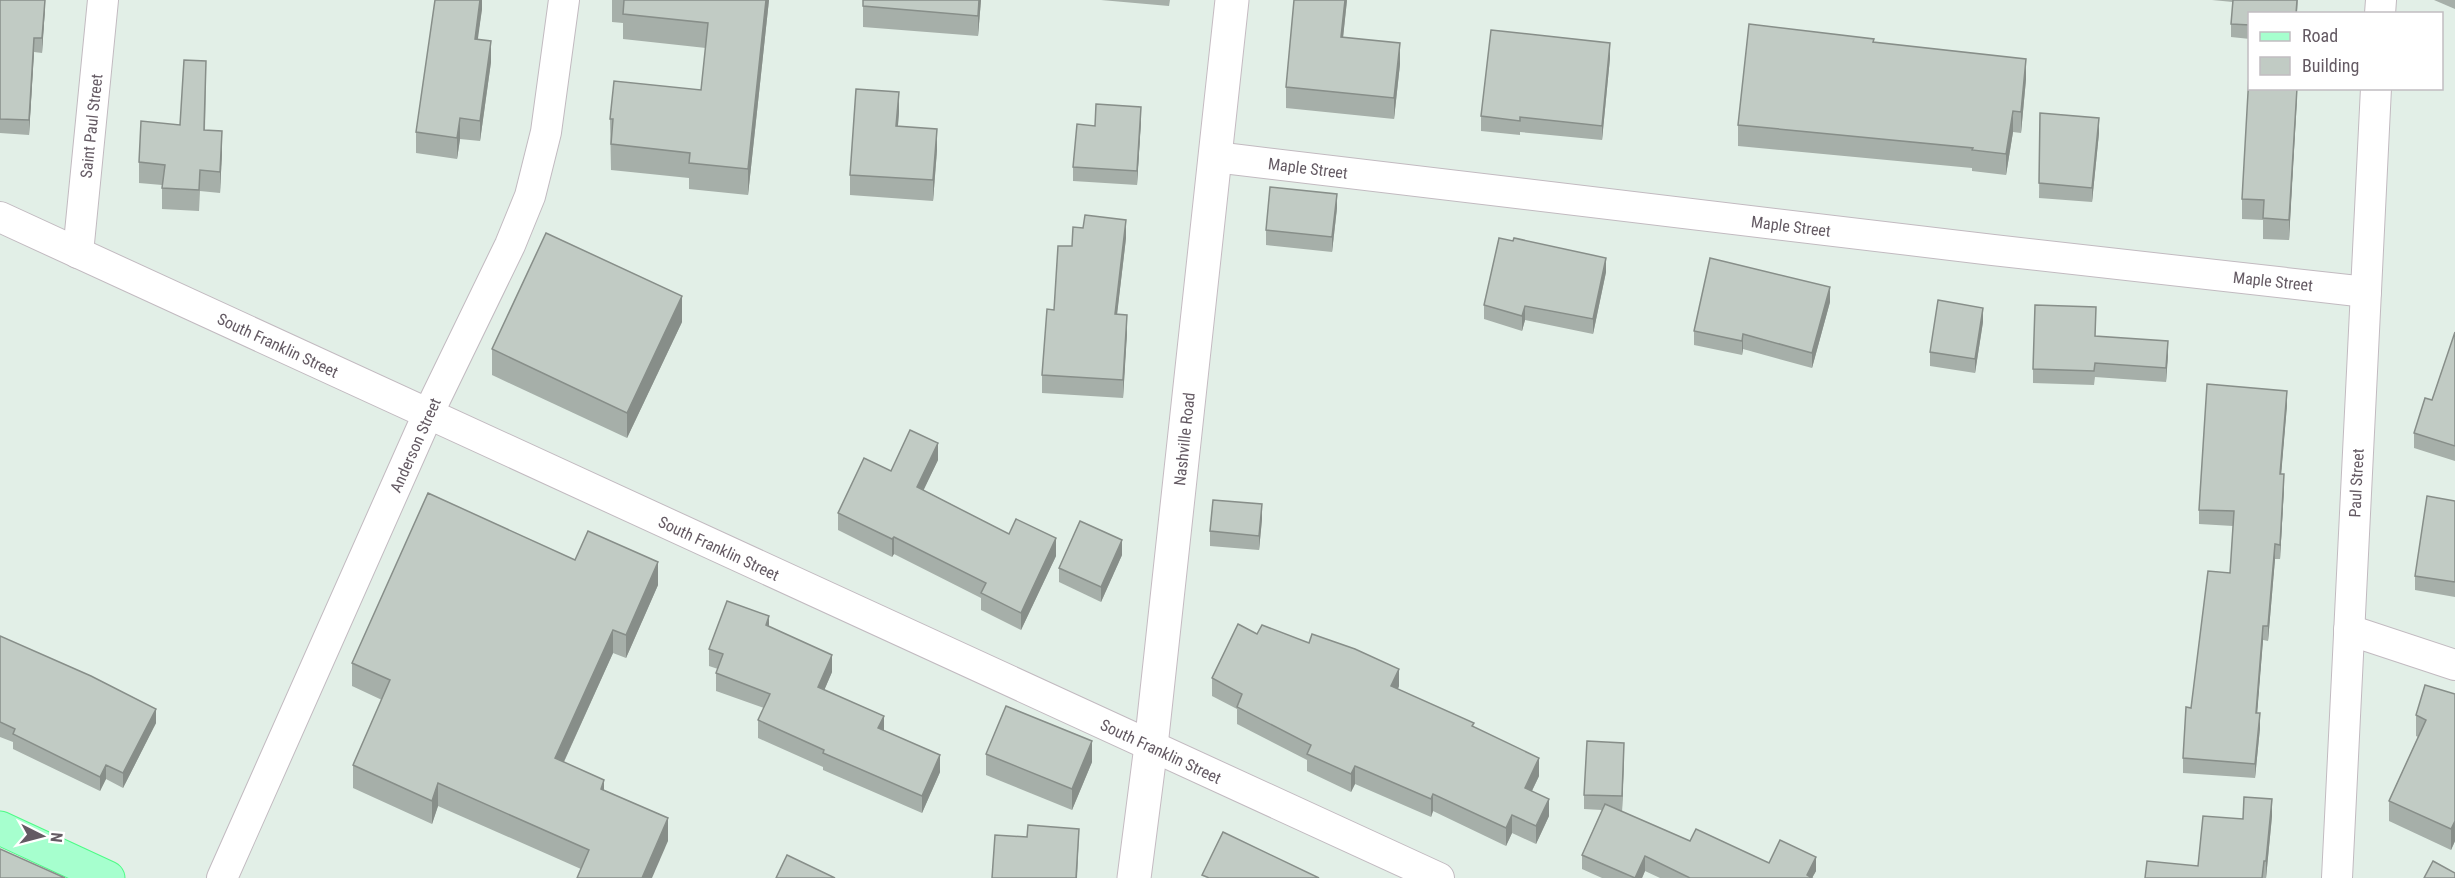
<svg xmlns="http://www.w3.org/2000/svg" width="2455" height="878" viewBox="0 0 2455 878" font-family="'Roboto Condensed',sans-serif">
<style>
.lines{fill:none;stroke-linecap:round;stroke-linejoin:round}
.street-casing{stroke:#c2bac0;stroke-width:32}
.secondary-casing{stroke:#c5bbc2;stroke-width:35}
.primary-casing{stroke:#4dfc86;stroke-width:35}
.street{stroke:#fff;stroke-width:30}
.secondary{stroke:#fff;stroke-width:33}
.primary{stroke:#a6ffce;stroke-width:33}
.wall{fill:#a6afa9}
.shaded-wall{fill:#878e89}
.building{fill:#c1cbc4;stroke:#878e89;stroke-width:1.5}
.labels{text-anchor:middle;stroke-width:4.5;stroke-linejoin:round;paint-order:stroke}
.street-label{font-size:16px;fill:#645a63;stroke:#fff}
</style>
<rect width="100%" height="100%" fill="#e2efe7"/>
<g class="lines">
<defs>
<g id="street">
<polyline points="2380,14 2381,0"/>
<polyline points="1215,157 1993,250 2366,292"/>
<polyline points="0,217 1439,878"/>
<polyline points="78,253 103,0"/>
<polyline points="2349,630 2455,665"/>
<polyline points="222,878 428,414 510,245 530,196 546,132 564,0"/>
<polyline points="2337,878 2376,88"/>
</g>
<polyline id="secondary" points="1134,878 1151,746 1232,0"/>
<polyline id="primary" points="0,828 108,878"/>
</defs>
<use href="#street" class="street-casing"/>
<use href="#secondary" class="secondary-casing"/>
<use href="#primary" class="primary-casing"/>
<use href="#street" class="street"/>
<use href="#secondary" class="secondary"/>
<use href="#primary" class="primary"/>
</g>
<g class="wall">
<polygon points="0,0 45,8 42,53 34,52 29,135 0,133"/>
<polygon points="482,0 482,9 477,40 491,62 480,141 460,139 457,159 416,153 416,132"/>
<polygon points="612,0 769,0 748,195 689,189 689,178 611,170 610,119 701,90 706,48 623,39 623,23 612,22"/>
<polygon points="863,0 981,0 978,36 863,27"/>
<polygon points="1101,0 1170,0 1169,6"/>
<polygon points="1347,0 1343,37 1400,64 1394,119 1286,108 1286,87"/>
<polygon points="2212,0 2298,0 2297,14 2250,14 2250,39 2231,37 2231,24 2233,2"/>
<polygon points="2434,0 2455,0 2455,9"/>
<polygon points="1874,42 2026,79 2021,133 2013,132 2006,175 1972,171 1972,168 1738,146 1738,125"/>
<polygon points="1610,58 1602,140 1520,132 1520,135 1481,131 1481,116"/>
<polygon points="206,81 205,130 222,152 220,193 200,191 199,211 162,209 162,185 139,183 139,162 180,125"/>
<polygon points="2297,88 2289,240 2263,239 2263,220 2242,219 2242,199"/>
<polygon points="899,112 898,126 937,150 933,201 850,195 850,175"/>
<polygon points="2040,113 2099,133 2092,202 2039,198"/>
<polygon points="1141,121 1137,185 1073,181 1073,167 1095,126"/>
<polygon points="1337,208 1332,252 1266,245 1266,230"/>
<polygon points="1126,238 1117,314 1127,333 1123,398 1042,393 1042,375 1054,310 1072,246"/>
<polygon points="1606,272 1593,334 1525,320 1522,331 1484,319 1484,305"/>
<polygon points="1830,302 1812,368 1743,349 1742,355 1694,345 1694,331"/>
<polygon points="682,322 627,438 492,375 492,349"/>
<polygon points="1983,322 1975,373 1930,366 1930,352"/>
<polygon points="2455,332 2455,461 2414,448 2414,433 2432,400"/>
<polygon points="2168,355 2166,382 2095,377 2094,385 2033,383 2033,369"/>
<polygon points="2287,405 2281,474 2284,488 2280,559 2275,559 2268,641 2263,640 2257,713 2260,728 2255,778 2183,773 2183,758 2191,708 2230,573 2233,526 2199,524 2199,510"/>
<polygon points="938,460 923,490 1009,534 1056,556 1021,630 981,610 981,598 894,554 892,557 838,530 838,513 891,471"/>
<polygon points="2455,501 2455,597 2415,590 2415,576"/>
<polygon points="1262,519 1259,550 1210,546 1210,531"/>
<polygon points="1122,555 1101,602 1059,582 1059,568"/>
<polygon points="575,560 658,585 626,658 613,653 564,762 604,790 668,841 581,869 438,806 432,824 353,788 353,765 382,700 352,686 352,663"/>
<polygon points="769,627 832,672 824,690 884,730 940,772 922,813 823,770 823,767 758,738 758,720 764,708 716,691 716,673 718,669 709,666 709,649"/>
<polygon points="1257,634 1399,686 1398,689 1474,727 1539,776 1532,791 1549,816 1536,844 1512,833 1506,846 1433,811 1431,817 1355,784 1351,792 1307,771 1307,760 1237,724 1237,709 1212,696 1212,678"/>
<polygon points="0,636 156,723 123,788 106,779 100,791 13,749 13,742 0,737"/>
<polygon points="2455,694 2455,841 2451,850 2389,821 2389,801 2418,737 2416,736 2416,715"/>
<polygon points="986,754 1092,762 1072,810 986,775"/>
<polygon points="1624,757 1622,811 1620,811 1690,841 1769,863 1816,871 1812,878 1660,878 1645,871 1642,878 1602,878 1582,869 1582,855 1602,810 1584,809 1584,795"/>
<polygon points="2272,816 2266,878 2145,878 2198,866 2243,819"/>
</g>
<g class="shaded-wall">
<polygon points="45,0 45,8 42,53 42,38"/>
<polygon points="480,0 482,0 482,9 475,60 475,39"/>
<polygon points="766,0 769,0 748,195 748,169"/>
<polygon points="979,0 981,0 978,36 978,16"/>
<polygon points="1345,0 1347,0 1341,57 1341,37"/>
<polygon points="34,38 34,52 29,135 29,120"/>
<polygon points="491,41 491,62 480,141 480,121"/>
<polygon points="1400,43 1400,64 1394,119 1394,98"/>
<polygon points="1610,43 1610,58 1602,140 1602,126"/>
<polygon points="2026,59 2026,79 2021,133 2021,112"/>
<polygon points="2297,88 2297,98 2289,240 2289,220"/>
<polygon points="899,92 899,112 896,147 896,126"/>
<polygon points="1141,107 1141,121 1137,185 1137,171"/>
<polygon points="2013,111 2013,132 2006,175 2006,154"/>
<polygon points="460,118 460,139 457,159 457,138"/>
<polygon points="2099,118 2099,133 2092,202 2092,188"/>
<polygon points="937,129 937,150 933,201 933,180"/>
<polygon points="222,131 222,152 220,193 220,172"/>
<polygon points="1337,194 1337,208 1332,252 1332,237"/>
<polygon points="1126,220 1126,238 1115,332 1115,314"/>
<polygon points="1606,258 1606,272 1593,334 1593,319"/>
<polygon points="1830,287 1830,302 1812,368 1812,353"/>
<polygon points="682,296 682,322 627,438 627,413"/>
<polygon points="1525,306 1525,320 1522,331 1522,316"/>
<polygon points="1983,308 1983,322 1975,373 1975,359"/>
<polygon points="1127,315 1127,333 1123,398 1123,380"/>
<polygon points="1743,334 1743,349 1742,355 1742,341"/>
<polygon points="2168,341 2168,355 2166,382 2166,368"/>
<polygon points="2287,391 2287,405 2280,488 2280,474"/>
<polygon points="938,443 938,460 917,504 917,487"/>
<polygon points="2284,474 2284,488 2280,559 2280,545"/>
<polygon points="1262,504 1262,519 1259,550 1259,536"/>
<polygon points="894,537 894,554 892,557 892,539"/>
<polygon points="1056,538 1056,556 1021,630 1021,613"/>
<polygon points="1122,540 1122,555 1101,602 1101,587"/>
<polygon points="2275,544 2275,559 2268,641 2268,626"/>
<polygon points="658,562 658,585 626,658 626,635"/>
<polygon points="769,616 769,633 766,625"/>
<polygon points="2263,626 2263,640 2256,728 2256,713"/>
<polygon points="613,630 613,653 555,781 555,758"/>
<polygon points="832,655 832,672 818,705 818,687"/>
<polygon points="1399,669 1399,686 1391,704 1391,686"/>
<polygon points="156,709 156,723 123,788 123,773"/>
<polygon points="2260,713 2260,728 2255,778 2255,764"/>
<polygon points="884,716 884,734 878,728"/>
<polygon points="1092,741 1092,762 1072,810 1072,789"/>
<polygon points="1624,743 1624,757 1622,811 1622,796"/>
<polygon points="940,755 940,772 922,813 922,796"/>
<polygon points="1539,758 1539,776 1525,805 1525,788"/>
<polygon points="106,765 106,779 100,791 100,777"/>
<polygon points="1355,766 1355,784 1351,792 1351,774"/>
<polygon points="604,780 604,803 601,789"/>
<polygon points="438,783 438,806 432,824 432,801"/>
<polygon points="1433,794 1433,811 1431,817 1431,799"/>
<polygon points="1549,799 1549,816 1536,844 1536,826"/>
<polygon points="2272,799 2272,816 2266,878 2266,861"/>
<polygon points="1512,815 1512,833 1506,846 1506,828"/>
<polygon points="668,818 668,841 652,878 642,878"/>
<polygon points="2455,821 2455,841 2451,850 2451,829"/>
<polygon points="1079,829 1077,878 1076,878"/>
<polygon points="1645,856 1645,871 1642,878 1635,878"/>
<polygon points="1816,857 1816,871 1812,878 1807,875"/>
</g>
<g class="building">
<polygon points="0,0 45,0 42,38 34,38 29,120 0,119"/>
<polygon points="435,0 480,0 475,39 491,41 480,121 460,118 457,138 416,132"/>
<polygon points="624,0 766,0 748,169 689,163 690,153 611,144 613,119 610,119 614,81 701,90 708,23 623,14"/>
<polygon points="863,0 979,0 978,16 863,6"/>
<polygon points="1294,0 1345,0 1341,37 1400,43 1394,98 1286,87"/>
<polygon points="2233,0 2297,0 2296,14 2250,14 2250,25 2231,24"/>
<polygon points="1749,24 1874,39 1873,42 2026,59 2021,112 2013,111 2006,154 1972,150 1973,148 1738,125"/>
<polygon points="1491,30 1610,43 1602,126 1520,117 1520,121 1481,116"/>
<polygon points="184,60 206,61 204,130 222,131 220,172 200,170 199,190 162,188 165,165 139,162 141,121 180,125"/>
<polygon points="2249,75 2250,88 2297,88 2289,220 2263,218 2264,200 2242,199"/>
<polygon points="856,89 899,92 896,126 937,129 933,180 850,175"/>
<polygon points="1096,104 1141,107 1137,171 1073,167 1077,124 1095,126"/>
<polygon points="2040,113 2099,118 2092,188 2039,183"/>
<polygon points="1270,187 1337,194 1332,237 1266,230"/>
<polygon points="1085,215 1126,220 1115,314 1127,315 1123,380 1042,375 1047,309 1054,310 1058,246 1072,246 1073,227 1083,228"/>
<polygon points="546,233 682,296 627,413 492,349"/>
<polygon points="1499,238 1513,241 1514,238 1606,258 1593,319 1525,306 1522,316 1484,305"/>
<polygon points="1710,258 1830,287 1812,353 1743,334 1742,341 1694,331"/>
<polygon points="1938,300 1983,308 1975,359 1930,352"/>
<polygon points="2035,305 2096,307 2095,336 2168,341 2166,368 2095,363 2094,371 2033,369"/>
<polygon points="2455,332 2455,446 2414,433 2425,398 2432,400"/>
<polygon points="2207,384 2287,391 2280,474 2284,474 2280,545 2275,544 2268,626 2263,626 2256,713 2260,713 2255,764 2183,758 2186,707 2191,708 2208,571 2230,573 2234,511 2199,510"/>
<polygon points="910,430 938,443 917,487 1009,534 1016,519 1056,538 1021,613 981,593 986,583 894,537 892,539 838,513 864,458 891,471"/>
<polygon points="428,493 575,560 588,531 658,562 626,635 613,630 555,758 604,780 601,789 668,818 642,878 577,878 589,850 438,783 432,801 353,765 390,680 352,663"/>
<polygon points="2427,496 2455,501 2455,582 2415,576"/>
<polygon points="1213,500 1262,504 1259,536 1210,531"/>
<polygon points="1080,521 1122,540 1101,587 1059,568"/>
<polygon points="727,601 769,616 766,625 832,655 818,687 884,716 878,728 940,755 922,796 823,753 824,750 758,720 770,694 716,673 723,654 709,649"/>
<polygon points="1238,624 1257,634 1262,625 1309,643 1312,634 1355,649 1399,669 1391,686 1474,723 1472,726 1539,758 1525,788 1549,799 1536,826 1512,815 1506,828 1433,794 1431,799 1355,766 1351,774 1307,754 1311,745 1237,707 1242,694 1212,678"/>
<polygon points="0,636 91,676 156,709 123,773 106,765 100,777 13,734 15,729 0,722"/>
<polygon points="2425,685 2455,694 2455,821 2451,829 2389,801 2426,720 2416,715"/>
<polygon points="1006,706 1092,741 1072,789 986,754"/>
<polygon points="1587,741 1624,743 1622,796 1584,795"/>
<polygon points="2244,797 2272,799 2266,861 2264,861 2262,878 2145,878 2147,861 2198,866 2203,816 2243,819"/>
<polygon points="1605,804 1690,841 1696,829 1769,863 1780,840 1816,857 1807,875 1812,878 1690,878 1645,856 1635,878 1582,855"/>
<polygon points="1028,825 1079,829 1076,878 992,878 995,835 1027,837"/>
<polygon points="1223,832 1319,878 1209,878 1202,875"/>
<polygon points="0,849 65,878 0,878"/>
<polygon points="787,855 835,878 776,878"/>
<polygon points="2433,861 2455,873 2455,878 2424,878"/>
</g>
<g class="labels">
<g class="street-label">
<text transform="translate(91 126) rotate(-84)" y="6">Saint Paul Street</text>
<text transform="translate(1308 168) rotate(7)" y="6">Maple Street</text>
<text transform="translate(1791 226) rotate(7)" y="6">Maple Street</text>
<text transform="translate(2273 281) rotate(6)" y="6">Maple Street</text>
<text transform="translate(278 345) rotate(25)" y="6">South Franklin Street</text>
<text transform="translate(1184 439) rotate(-84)" y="6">Nashville Road</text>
<text transform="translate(415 445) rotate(-66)" y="6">Anderson Street</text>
<text transform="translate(2356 483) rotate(-87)" y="6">Paul Street</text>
<text transform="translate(719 548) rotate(25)" y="6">South Franklin Street</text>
<text transform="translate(1161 751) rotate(25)" y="6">South Franklin Street</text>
</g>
</g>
<rect x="2248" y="12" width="195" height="78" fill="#ffffff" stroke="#c1bdc1" stroke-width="1.5"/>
<rect x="2260" y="32" width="30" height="9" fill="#a6ffce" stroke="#c1bdc1" stroke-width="1.5"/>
<text x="2302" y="42" font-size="18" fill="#645a63">Road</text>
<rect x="2260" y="57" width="30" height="18" fill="#c1cbc4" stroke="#c1bdc1" stroke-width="1.5"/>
<text x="2302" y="72" font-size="18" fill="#645a63">Building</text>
<g transform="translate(42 836) rotate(96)" stroke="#ffffff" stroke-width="4.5" paint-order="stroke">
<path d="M0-4.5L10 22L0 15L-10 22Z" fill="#645a63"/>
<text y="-9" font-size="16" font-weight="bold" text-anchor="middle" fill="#645a63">N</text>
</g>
</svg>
